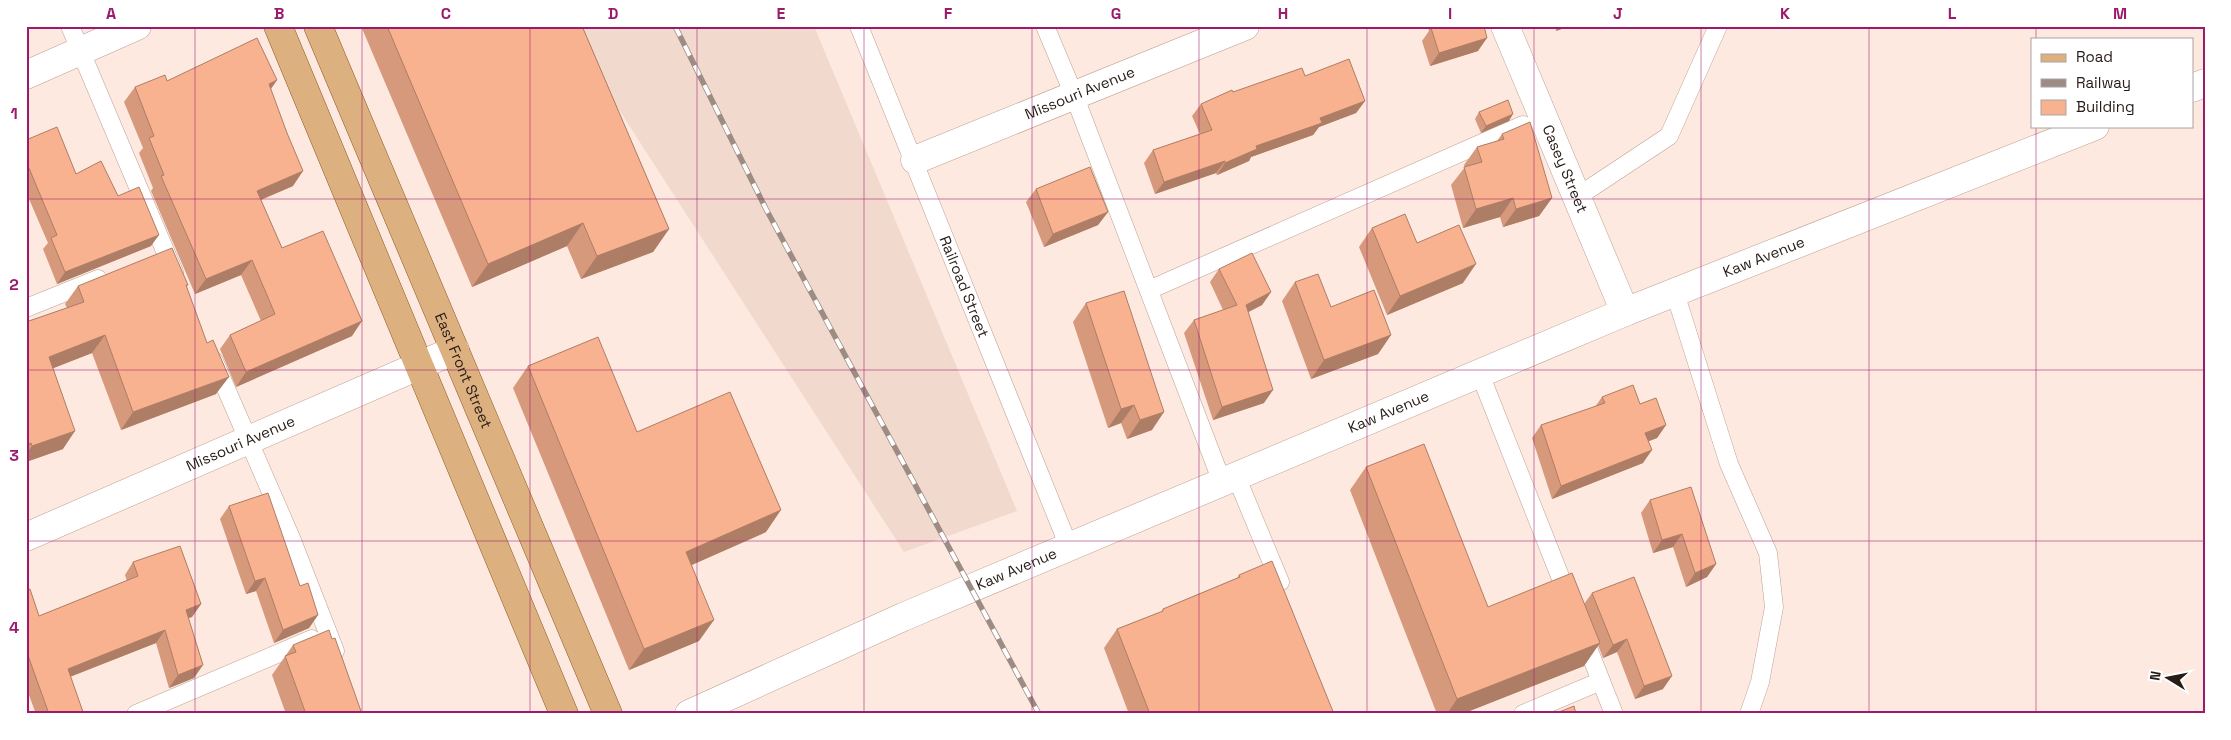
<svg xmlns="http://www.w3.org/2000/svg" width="2231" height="740" viewBox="0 0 2231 740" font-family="'Space Grotesk',sans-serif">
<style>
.built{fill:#f1d9ce}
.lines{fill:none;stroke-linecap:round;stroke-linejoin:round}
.lane-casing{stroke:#bea092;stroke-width:19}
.street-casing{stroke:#bea092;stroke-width:29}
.secondary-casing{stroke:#bea092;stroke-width:29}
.primary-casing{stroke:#8e5a24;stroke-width:29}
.lane{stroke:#fff;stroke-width:18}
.street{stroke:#fff;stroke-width:28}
.secondary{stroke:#fff;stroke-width:28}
.primary{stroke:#ddb080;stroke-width:28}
.rail-casing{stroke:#9c8c84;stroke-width:5.5}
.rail{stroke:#fff;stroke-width:4;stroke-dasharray:11;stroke-linecap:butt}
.wall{fill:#d6997c}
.shaded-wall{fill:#ae7d65}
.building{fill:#f9b290;stroke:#ae7d65}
.grid{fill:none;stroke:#9c1a6d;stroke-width:1;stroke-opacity:0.55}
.labels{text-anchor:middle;stroke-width:4.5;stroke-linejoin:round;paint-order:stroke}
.street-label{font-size:15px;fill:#271c16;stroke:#fff}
.neatline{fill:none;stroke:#9c1a6d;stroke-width:2}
.grid-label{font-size:16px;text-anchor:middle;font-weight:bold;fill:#9c1a6d}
</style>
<rect width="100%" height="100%" fill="#fde9e0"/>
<polygon class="built" points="565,26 814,26 1017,511 904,552"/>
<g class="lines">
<defs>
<g id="lane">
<polyline points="70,26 174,272"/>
<path id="s1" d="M 859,26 L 1069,547"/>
<polyline points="1045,26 1074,95 1222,482"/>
<polyline points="1577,197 1669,136 1718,26"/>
<polyline points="1149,290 1523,125"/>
<polyline points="1675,293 1729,464 1768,553 1774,607 1760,682 1749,714"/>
<polyline points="26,308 98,279"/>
<polyline points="214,361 291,538 335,651"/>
<polyline points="1480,374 1569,599"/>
<polyline points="1236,476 1280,582"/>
<polyline points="1582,633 1614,714"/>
<polyline points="136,714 312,639"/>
<polyline points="1523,714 1601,681"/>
</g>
<g id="street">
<path id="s2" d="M 1505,26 L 1625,312"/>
<polyline points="26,75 137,26"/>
<path id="s3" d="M 915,160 L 1245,26"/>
<path id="s4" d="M 26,537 L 455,350"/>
</g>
<g id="secondary">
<polyline points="2192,88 2205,83"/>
<path id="s5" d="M 689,714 L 903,617 L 1625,312 L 2095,126"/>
</g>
<g id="primary">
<polyline points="278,26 564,714"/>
<path id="s6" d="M 318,26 L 608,714"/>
</g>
</defs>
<use href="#lane" class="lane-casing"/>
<use href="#street" class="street-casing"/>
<use href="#secondary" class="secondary-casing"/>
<use href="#primary" class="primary-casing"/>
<use href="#lane" class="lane"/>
<use href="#street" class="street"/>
<use href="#secondary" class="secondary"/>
<use href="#primary" class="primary"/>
<defs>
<polyline id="rail" points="675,26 766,209 1039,714"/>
</defs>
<use href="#rail" class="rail-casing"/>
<use href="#rail" class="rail"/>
</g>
<g class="wall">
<polygon points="361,26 582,26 669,229 653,252 581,279 567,246 472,287"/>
<polygon points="1427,26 1484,26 1478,51 1430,66 1422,41 1429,31"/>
<polygon points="1555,26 1570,26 1556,31"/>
<polygon points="1305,76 1365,101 1356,113 1319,127 1313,135 1251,157 1249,161 1217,175 1216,173 1155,194 1144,163 1153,150 1200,134 1192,116 1201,104 1233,92"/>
<polygon points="277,80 271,89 293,186 261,200 282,248 352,336 236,387 220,349 230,335 261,321 241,275 195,294 151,191 153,188 139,153 143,148 124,102 135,87 167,81"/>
<polygon points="1479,112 1509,121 1481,133 1475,119"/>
<polygon points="1502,134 1552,198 1539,216 1503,227 1500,217 1463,228 1451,185 1465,167 1464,165 1477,147 1497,141"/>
<polygon points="26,140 76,174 118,196 151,246 57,284 43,249 48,243 26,192"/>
<polygon points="1036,189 1108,212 1098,225 1044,247 1026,202"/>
<polygon points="1372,228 1417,243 1463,283 1387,315 1359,247"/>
<polygon points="1219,269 1271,292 1262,305 1248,312 1264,403 1213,420 1184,333 1194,320 1223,310 1210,282"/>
<polygon points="1295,282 1331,307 1391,335 1378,354 1311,379 1282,301"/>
<polygon points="188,285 186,287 216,394 121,430 92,353 53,368 63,449 26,462 26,322 67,308 65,304 78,286"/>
<polygon points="1086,303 1152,430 1127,439 1121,423 1108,428 1073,322"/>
<polygon points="528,366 637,432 766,532 692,565 699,641 629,670 513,388"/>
<polygon points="1602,397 1640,404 1666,425 1657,438 1649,441 1643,463 1552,499 1532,438 1541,425 1595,407"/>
<polygon points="1366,467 1488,607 1584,604 1592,593 1663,689 1635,699 1617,652 1603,658 1598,645 1584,666 1462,714 1437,714 1350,490"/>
<polygon points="1650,500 1716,564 1707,577 1686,587 1673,547 1653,553 1641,513"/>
<polygon points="229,506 300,586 318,615 309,628 274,643 256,591 246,594 220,519"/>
<polygon points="133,562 201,604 192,617 188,618 194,678 169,688 156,643 70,677 83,712 81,714 36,714 26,687 26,590 39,616 127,581 125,575"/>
<polygon points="1239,575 1334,714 1129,714 1104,648 1117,629 1161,612 1163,609 1237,578"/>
<polygon points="332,639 362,714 286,714 272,675 293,645"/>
</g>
<g class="shaded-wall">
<polygon points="1560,26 1570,26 1556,31"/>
<polygon points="1487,38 1478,51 1430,66 1439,53"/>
<polygon points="277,80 267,94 269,84"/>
<polygon points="1365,101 1356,113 1319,127 1313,135 1251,157 1249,161 1217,175 1225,163 1256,146 1320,118"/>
<polygon points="1513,114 1509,121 1481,133 1486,126"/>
<polygon points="1225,161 1216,173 1155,194 1164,182"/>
<polygon points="303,171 293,186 246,206 257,191"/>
<polygon points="1513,198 1500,217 1463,228 1476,209"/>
<polygon points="1552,198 1539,216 1503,227 1516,209"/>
<polygon points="1108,212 1098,225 1044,247 1053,234"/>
<polygon points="583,223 567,246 472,287 488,264"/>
<polygon points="669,229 653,252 581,279 597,256"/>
<polygon points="159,235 151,246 57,284 65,272"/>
<polygon points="252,260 241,275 195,294 206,279"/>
<polygon points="1476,264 1463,283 1387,315 1400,296"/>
<polygon points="1271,292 1262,305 1237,318 1246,305"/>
<polygon points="362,321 352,336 236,387 246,372"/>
<polygon points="105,335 92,353 36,375 49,357"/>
<polygon points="1391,335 1378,354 1311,379 1324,360"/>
<polygon points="229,377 216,394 121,430 133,412"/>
<polygon points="1273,390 1264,403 1213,420 1222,407"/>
<polygon points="1134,405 1121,423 1108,428 1121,409"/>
<polygon points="1164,412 1152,430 1127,439 1140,420"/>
<polygon points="1666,425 1657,438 1636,446 1645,433"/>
<polygon points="75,431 63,449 26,462 26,454 32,446"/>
<polygon points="31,443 26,450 26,445"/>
<polygon points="1652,450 1643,463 1552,499 1561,486"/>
<polygon points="781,510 766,532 671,574 686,552"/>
<polygon points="1682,534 1673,547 1653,553 1662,540"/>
<polygon points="1716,564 1707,577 1686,587 1695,573"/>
<polygon points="265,578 256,591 246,594 255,581"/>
<polygon points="201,604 192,617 177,622 186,610"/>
<polygon points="318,615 309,628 274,643 283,630"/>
<polygon points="714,620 699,641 629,670 644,649"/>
<polygon points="165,630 156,643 59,681 68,669"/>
<polygon points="1627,639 1617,652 1603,658 1613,645"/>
<polygon points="1600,643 1584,666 1462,714 1447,714 1457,699"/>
<polygon points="203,665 194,678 169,688 178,675"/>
<polygon points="1672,676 1663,689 1635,699 1644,686"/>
</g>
<g class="building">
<polygon points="387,26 582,26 669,229 597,256 583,223 488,264"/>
<polygon points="1437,26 1484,26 1487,38 1439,53 1431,28"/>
<polygon points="257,38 277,80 269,84 287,133 303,171 257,191 282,248 323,231 362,321 246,372 230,335 275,314 252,260 206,279 161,176 164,175 149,138 154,136 135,87 165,75 167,81"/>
<polygon points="1349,59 1365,101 1320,118 1322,123 1256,146 1257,149 1225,163 1225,161 1164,182 1153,150 1212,130 1201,104 1232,90 1233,92 1302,68 1305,76"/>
<polygon points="1508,100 1513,114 1486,126 1479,112"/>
<polygon points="1530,122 1552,198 1516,209 1513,198 1476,209 1464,167 1482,162 1477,147 1504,139 1502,134"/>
<polygon points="57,127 76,174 101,161 118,196 139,187 159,235 65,272 51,238 57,235 26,161 26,140"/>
<polygon points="1090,167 1108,212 1053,234 1036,189"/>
<polygon points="1405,214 1417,243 1459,225 1476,264 1400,296 1372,228"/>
<polygon points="172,248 188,285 186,285 207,343 213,340 229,377 133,412 105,335 49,357 75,431 32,446 31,443 26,445 26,322 84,302 78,286"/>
<polygon points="1252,253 1271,292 1246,305 1273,390 1222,407 1194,320 1237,305 1219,269"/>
<polygon points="1318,274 1331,307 1374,290 1391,335 1324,360 1295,282"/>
<polygon points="1124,291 1164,412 1140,420 1134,405 1121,409 1086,303"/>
<polygon points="598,337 637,432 730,392 781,510 686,552 714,620 644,649 528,366"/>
<polygon points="1633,385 1640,404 1656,398 1666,425 1645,433 1652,450 1561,486 1541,425 1605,403 1602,397"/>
<polygon points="1424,444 1488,607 1572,573 1600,643 1457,699 1366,467"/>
<polygon points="1691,487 1716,564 1695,573 1682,534 1662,540 1650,500"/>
<polygon points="268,493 300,586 308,583 318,615 283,630 265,578 255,581 229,506"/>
<polygon points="180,546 201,604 186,610 203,665 178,675 165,630 68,669 83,712 78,714 49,714 26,650 26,590 30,589 39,616 138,576 133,562"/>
<polygon points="1272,561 1334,714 1150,714 1117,629 1163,611 1163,609 1240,577 1239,575"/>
<polygon points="1634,577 1672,676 1644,686 1627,639 1613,645 1592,593"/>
<polygon points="329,630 332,639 335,638 362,714 306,714 285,656 296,652 293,645"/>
<polygon points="1574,706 1576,714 1554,714"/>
</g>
<path class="grid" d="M 195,26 L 195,714M 362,26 L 362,714M 530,26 L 530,714M 697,26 L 697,714M 864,26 L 864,714M 1032,26 L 1032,714M 1199,26 L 1199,714M 1367,26 L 1367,714M 1534,26 L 1534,714M 1701,26 L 1701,714M 1869,26 L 1869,714M 2036,26 L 2036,39M 2036,126 L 2036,714M 26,199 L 2205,199M 26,370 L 2205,370M 26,541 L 2205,541"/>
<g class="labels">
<g class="street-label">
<text dy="5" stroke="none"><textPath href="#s3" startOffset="178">Missouri Avenue</textPath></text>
<text dy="5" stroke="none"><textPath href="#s2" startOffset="155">Casey Street</textPath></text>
<text dy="5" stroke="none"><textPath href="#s5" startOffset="1168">Kaw Avenue</textPath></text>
<text dy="5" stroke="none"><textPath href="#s1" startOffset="281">Railroad Street</textPath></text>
<text dy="5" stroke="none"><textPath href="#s6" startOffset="374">East Front Street</textPath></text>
<text dy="5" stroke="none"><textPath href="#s5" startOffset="762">Kaw Avenue</textPath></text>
<text dy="5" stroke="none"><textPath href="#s4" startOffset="234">Missouri Avenue</textPath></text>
<text dy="5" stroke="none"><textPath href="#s5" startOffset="358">Kaw Avenue</textPath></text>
</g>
</g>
<rect width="2231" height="740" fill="none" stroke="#ffffff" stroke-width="55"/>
<rect x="2031" y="38" width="162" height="90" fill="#ffffff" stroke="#a9a4a2"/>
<rect x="2041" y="54" width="25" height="8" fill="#ddb080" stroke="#a9a4a2"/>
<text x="2076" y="62" font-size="15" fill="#271c16">Road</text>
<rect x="2041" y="79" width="25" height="8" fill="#9c8c84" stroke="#a9a4a2"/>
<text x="2076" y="88" font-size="15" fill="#271c16">Railway</text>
<rect x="2041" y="100" width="25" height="15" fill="#f9b290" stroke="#a9a4a2"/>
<text x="2076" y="112" font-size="15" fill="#271c16">Building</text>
<g transform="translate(2168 678) rotate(280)" stroke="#ffffff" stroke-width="4" paint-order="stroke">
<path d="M0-4L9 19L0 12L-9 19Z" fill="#271c16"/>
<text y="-8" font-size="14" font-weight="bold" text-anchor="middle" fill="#271c16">N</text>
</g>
<rect x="28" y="28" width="2176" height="684" class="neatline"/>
<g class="grid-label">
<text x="111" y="19">A</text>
<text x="279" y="19">B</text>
<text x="446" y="19">C</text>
<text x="613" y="19">D</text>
<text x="781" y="19">E</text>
<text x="948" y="19">F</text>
<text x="1116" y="19">G</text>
<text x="1283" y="19">H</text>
<text x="1450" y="19">I</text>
<text x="1618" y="19">J</text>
<text x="1785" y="19">K</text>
<text x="1952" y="19">L</text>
<text x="2120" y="19">M</text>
<text x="14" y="119">1</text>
<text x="14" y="290">2</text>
<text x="14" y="461">3</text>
<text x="14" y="633">4</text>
</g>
</svg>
